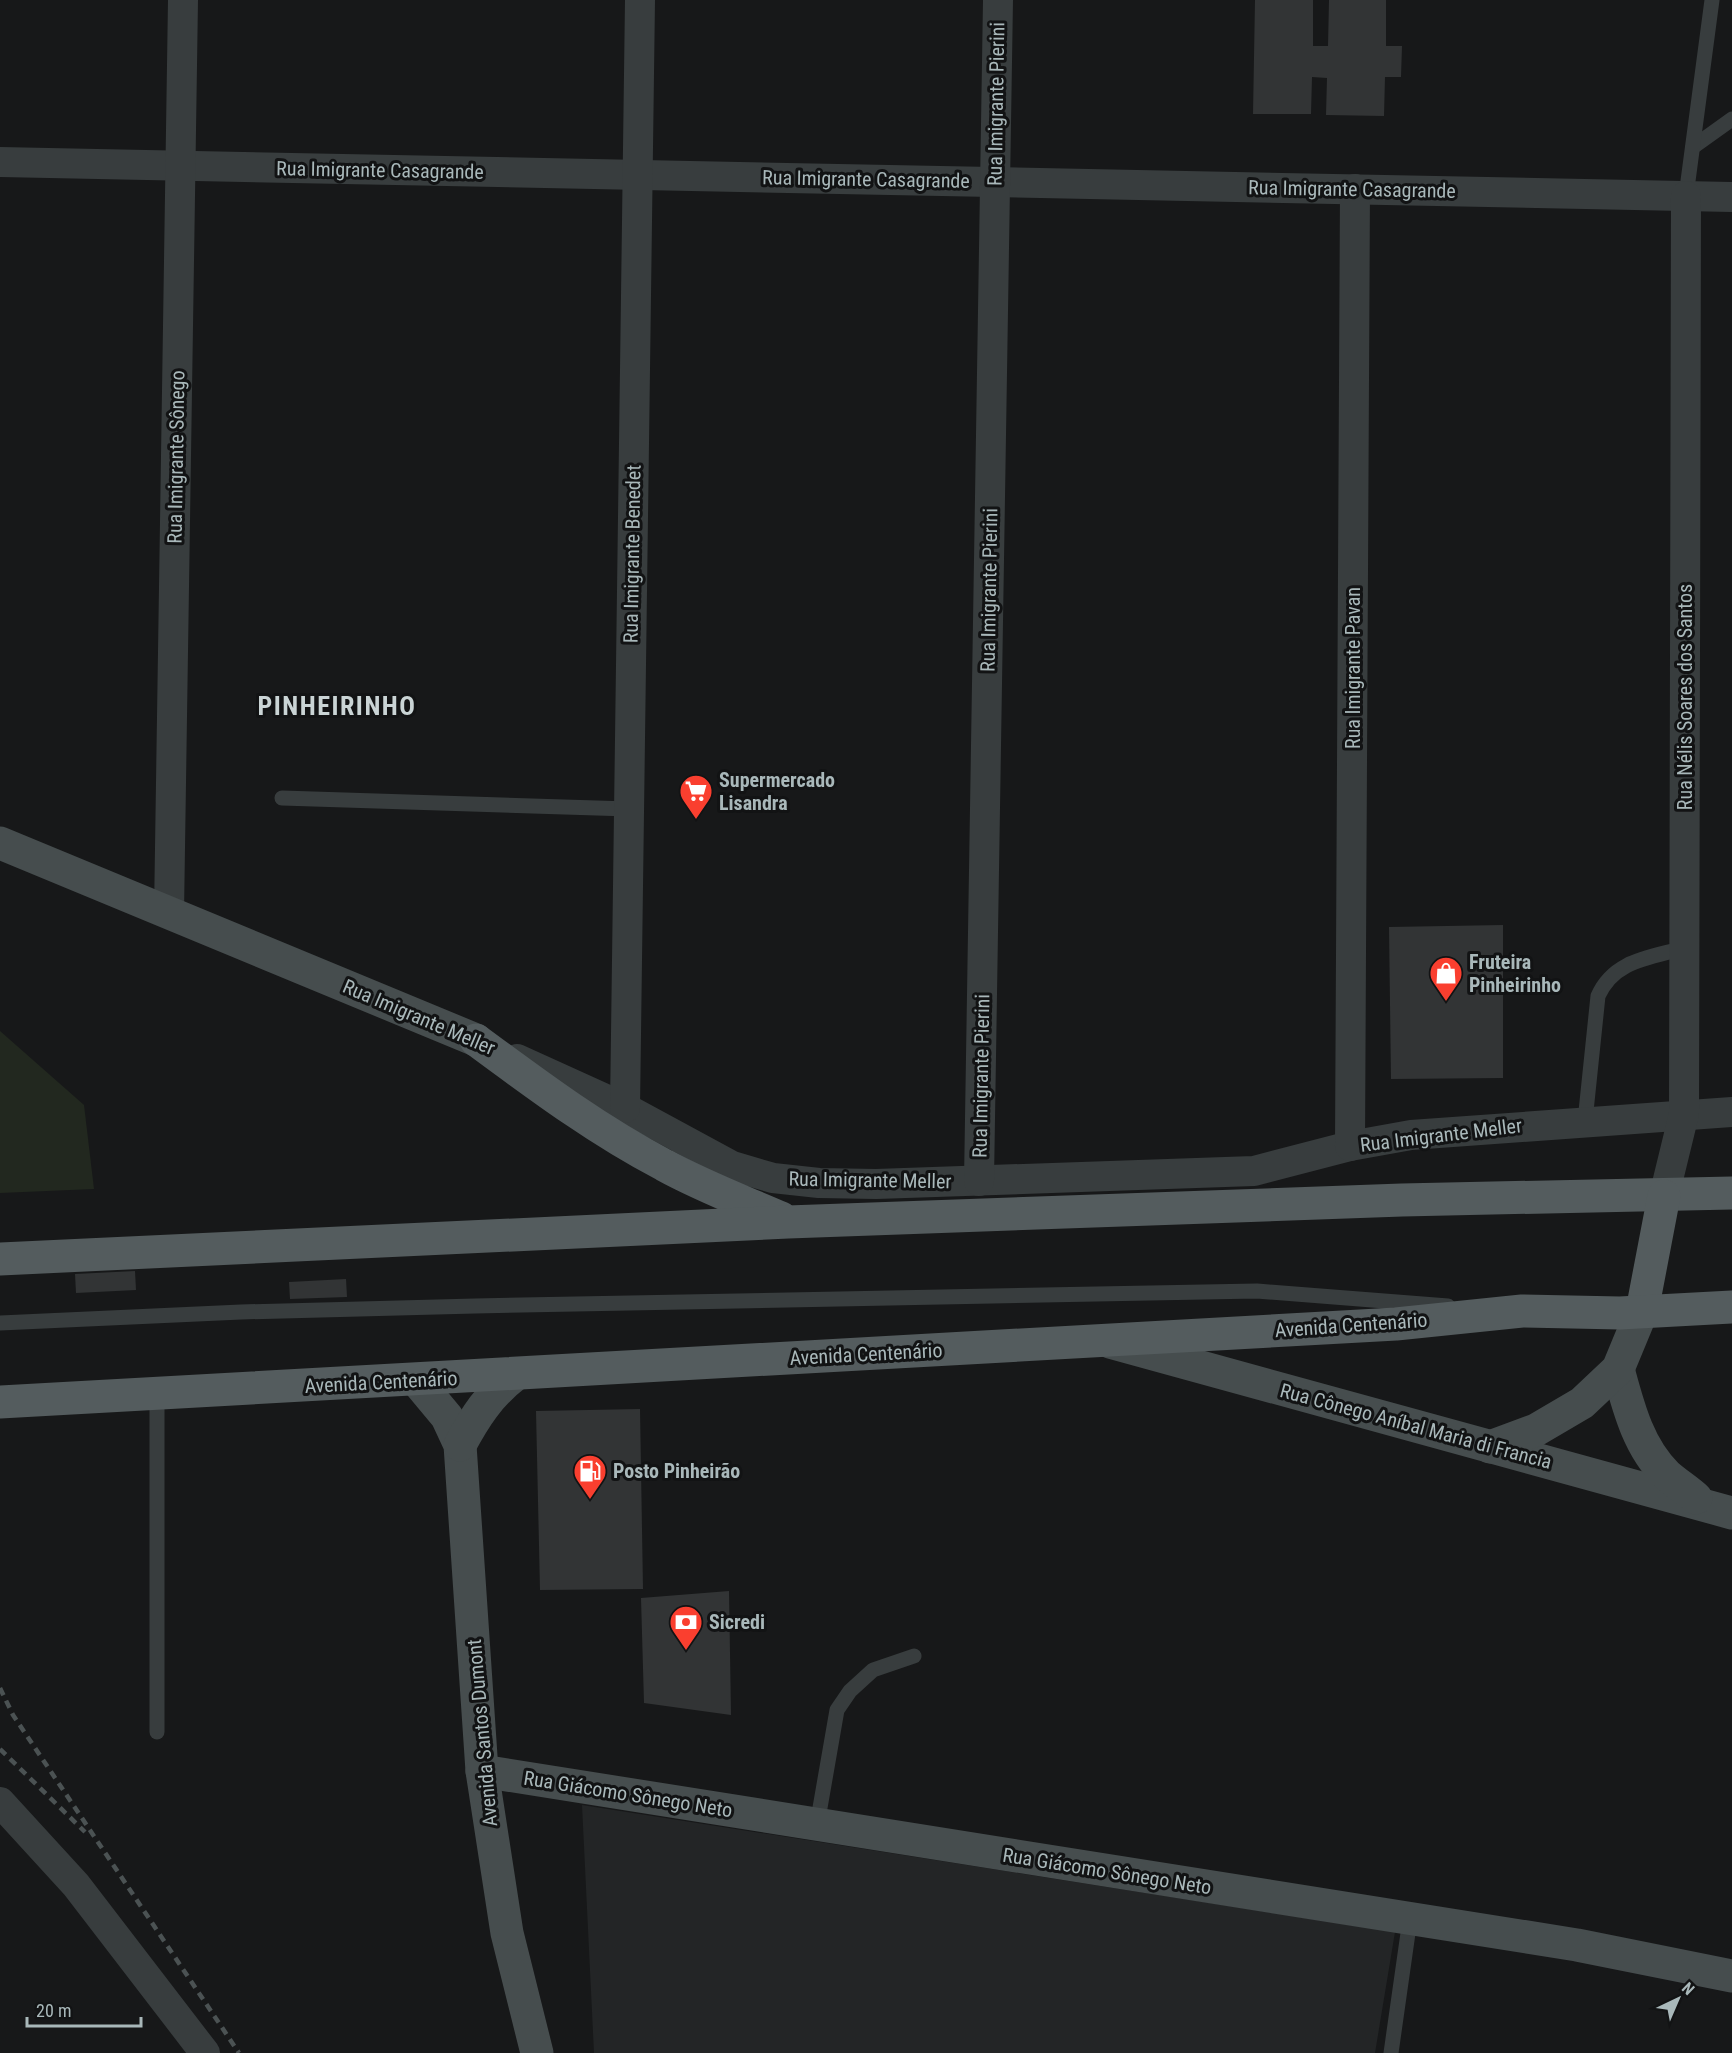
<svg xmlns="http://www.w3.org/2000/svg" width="1732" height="2053" viewBox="0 0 1732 2053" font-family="'Roboto Condensed',sans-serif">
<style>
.built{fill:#232526}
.green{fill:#22281f}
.building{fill:#323435}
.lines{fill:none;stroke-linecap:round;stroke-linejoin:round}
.lane{stroke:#383d3e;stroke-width:15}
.street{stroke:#383d3e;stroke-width:30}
.secondary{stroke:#464d4e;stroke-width:33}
.primary{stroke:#545c5e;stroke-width:33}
.rail{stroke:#4b5253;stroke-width:4.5;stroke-dasharray:8 6;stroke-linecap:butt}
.labels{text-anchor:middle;stroke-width:6;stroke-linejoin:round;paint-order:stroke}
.street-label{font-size:20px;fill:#a9b8ba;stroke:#121314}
.poi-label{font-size:20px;font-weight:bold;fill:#a9b8ba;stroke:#121314;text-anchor:start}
.district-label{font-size:26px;font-weight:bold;letter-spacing:1.5px;fill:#cad4d5;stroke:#121314}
</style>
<rect width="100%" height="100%" fill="#171819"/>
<polygon class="built" points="582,1805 1395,1932 1375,2053 594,2053"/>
<polygon class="green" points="0,1031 84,1105 94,1189 0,1193"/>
<g class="building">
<polygon points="1255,0 1313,0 1313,46 1328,46 1329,0 1386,0 1386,46 1402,46 1401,77 1385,77 1384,116 1326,115 1327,78 1312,77 1311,114 1253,114"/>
<polygon points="1503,925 1503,1078 1391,1079 1389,927"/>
<polygon points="135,1271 136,1290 76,1293 75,1274"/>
<polygon points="346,1279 347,1297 290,1299 289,1282"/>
<polygon points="640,1409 643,1589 540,1590 536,1411"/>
<polygon points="729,1591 731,1715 644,1703 641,1598"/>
</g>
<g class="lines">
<g class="lane">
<polyline points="1693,147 1732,119"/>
<polyline points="1686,196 1712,0"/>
<polyline points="282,798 629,809"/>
<path d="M 1585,1121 L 1598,996 C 1614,960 1649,958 1684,948"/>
<polyline points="0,1323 241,1312 475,1306 1257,1291 1448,1306"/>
<polyline points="157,1394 157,1732"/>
<polyline points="817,1825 837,1710 850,1691 873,1670 914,1656"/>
<polyline points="1391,2053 1410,1919"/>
</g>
<g class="street">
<polyline points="0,162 1732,197"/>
<polyline points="169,913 183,0"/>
<polyline points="517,1059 625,1108 732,1166 773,1178 819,1183 876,1184 1254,1171 1350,1146 1411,1135 1732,1112"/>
<polyline points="625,1108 640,0"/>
<polyline points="1350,1146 1355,189"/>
<polyline points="979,1181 998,0"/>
<polyline points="1664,1196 1684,1114 1686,196"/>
<polyline points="0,1802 76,1885 205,2053"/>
</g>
<g class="secondary">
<polyline points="0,843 476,1040"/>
<polyline points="1110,1342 1732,1513"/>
<path d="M 1618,1369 C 1628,1406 1638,1447 1667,1475 C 1676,1483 1687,1490 1696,1498"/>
<polyline points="417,1381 447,1417 460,1445 482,1771 507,1933 537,2053"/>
<path d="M 460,1445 C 475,1417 489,1395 515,1375"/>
<polyline points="1490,1447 1536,1430 1582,1403 1618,1369 1642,1311"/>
<polyline points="482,1771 1577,1945 1732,1976"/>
</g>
<g class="primary">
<path d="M 476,1040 C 537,1085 597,1130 664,1165 C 702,1186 742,1201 781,1218"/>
<polyline points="0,1259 788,1222 1402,1200 1732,1193"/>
<polyline points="1642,1311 1664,1196"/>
<polyline points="0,1402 1396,1324 1522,1311 1620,1313 1732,1307"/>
</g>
<g class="rail">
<polyline points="0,1688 13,1715 239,2053"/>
<polyline points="0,1749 85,1832"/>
</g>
</g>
<defs>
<symbol id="supermarket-pin" viewBox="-11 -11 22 30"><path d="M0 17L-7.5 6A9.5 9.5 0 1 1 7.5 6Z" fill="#fa3f2f" stroke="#121314"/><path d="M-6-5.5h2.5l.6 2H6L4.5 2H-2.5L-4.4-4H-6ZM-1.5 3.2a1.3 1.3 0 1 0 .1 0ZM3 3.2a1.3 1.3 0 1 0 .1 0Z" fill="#fff"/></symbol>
<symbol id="shop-pin" viewBox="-11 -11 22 30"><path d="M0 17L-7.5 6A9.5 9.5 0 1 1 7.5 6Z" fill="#fa3f2f" stroke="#121314"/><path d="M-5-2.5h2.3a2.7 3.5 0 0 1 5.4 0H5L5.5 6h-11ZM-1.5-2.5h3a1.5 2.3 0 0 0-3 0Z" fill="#fff"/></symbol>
<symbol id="fuel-pin" viewBox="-11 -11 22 30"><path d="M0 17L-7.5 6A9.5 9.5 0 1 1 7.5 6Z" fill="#fa3f2f" stroke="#121314"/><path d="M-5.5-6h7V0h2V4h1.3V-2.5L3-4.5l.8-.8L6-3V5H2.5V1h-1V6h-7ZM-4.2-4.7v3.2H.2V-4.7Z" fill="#fff"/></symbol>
<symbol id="bank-pin" viewBox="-11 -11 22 30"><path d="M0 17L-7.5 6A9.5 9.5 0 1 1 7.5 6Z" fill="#fa3f2f" stroke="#121314"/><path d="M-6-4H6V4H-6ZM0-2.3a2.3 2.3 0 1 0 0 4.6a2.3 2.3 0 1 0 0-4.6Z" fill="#fff"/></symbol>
</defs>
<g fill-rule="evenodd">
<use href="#supermarket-pin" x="677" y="772" width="38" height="52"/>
<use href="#shop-pin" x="1427" y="954" width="38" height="52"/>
<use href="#fuel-pin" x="571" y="1452" width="38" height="52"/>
<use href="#bank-pin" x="667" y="1603" width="38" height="52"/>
</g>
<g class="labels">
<g class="street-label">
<text transform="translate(996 104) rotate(-89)" y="7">Rua Imigrante Pierini</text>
<text transform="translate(380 170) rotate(1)" y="7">Rua Imigrante Casagrande</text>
<text transform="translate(866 179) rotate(1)" y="7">Rua Imigrante Casagrande</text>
<text transform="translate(1352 189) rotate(1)" y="7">Rua Imigrante Casagrande</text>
<text transform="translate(176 457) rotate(-89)" y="7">Rua Imigrante Sônego</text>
<text transform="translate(632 554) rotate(-89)" y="7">Rua Imigrante Benedet</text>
<text transform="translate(989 590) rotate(-89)" y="7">Rua Imigrante Pierini</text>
<text transform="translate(1353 668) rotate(-90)" y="7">Rua Imigrante Pavan</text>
<text transform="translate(1685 697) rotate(-90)" y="7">Rua Nélis Soares dos Santos</text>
<text transform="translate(419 1017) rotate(23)" y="7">Rua Imigrante Meller</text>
<text transform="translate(981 1076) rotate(-89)" y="7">Rua Imigrante Pierini</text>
<text transform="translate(1441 1135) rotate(-7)" y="7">Rua Imigrante Meller</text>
<text transform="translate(870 1180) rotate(1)" y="7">Rua Imigrante Meller</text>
<text transform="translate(1351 1325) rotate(-4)" y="7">Avenida Centenário</text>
<text transform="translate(866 1354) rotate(-3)" y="7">Avenida Centenário</text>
<text transform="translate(381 1382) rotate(-3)" y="7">Avenida Centenário</text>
<text transform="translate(1416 1426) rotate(15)" y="7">Rua Cônego Aníbal Maria di Francia</text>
<text transform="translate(482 1733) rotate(-95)" y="7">Avenida Santos Dumont</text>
<text transform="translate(628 1794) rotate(9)" y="7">Rua Giácomo Sônego Neto</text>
<text transform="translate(1107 1871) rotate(9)" y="7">Rua Giácomo Sônego Neto</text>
</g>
<g class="poi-label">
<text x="719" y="787">Supermercado<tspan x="719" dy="23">Lisandra</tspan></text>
<text x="1469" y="969">Fruteira<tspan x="1469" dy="23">Pinheirinho</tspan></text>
<text x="613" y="1478">Posto Pinheirão</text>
<text x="709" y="1629">Sicredi</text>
</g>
<g class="district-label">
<text x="337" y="715">PINHEIRINHO</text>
</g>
</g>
<g transform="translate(1678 1999) rotate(44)" stroke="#121314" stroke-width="4.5" paint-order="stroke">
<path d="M0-4.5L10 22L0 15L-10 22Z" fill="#a9b8ba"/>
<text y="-9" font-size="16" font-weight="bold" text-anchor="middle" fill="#a9b8ba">N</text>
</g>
<path d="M27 2017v9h114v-9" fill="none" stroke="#a9b8ba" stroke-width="3"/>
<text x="36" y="2017" font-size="18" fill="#a9b8ba" stroke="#121314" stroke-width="4.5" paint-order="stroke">20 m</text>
</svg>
